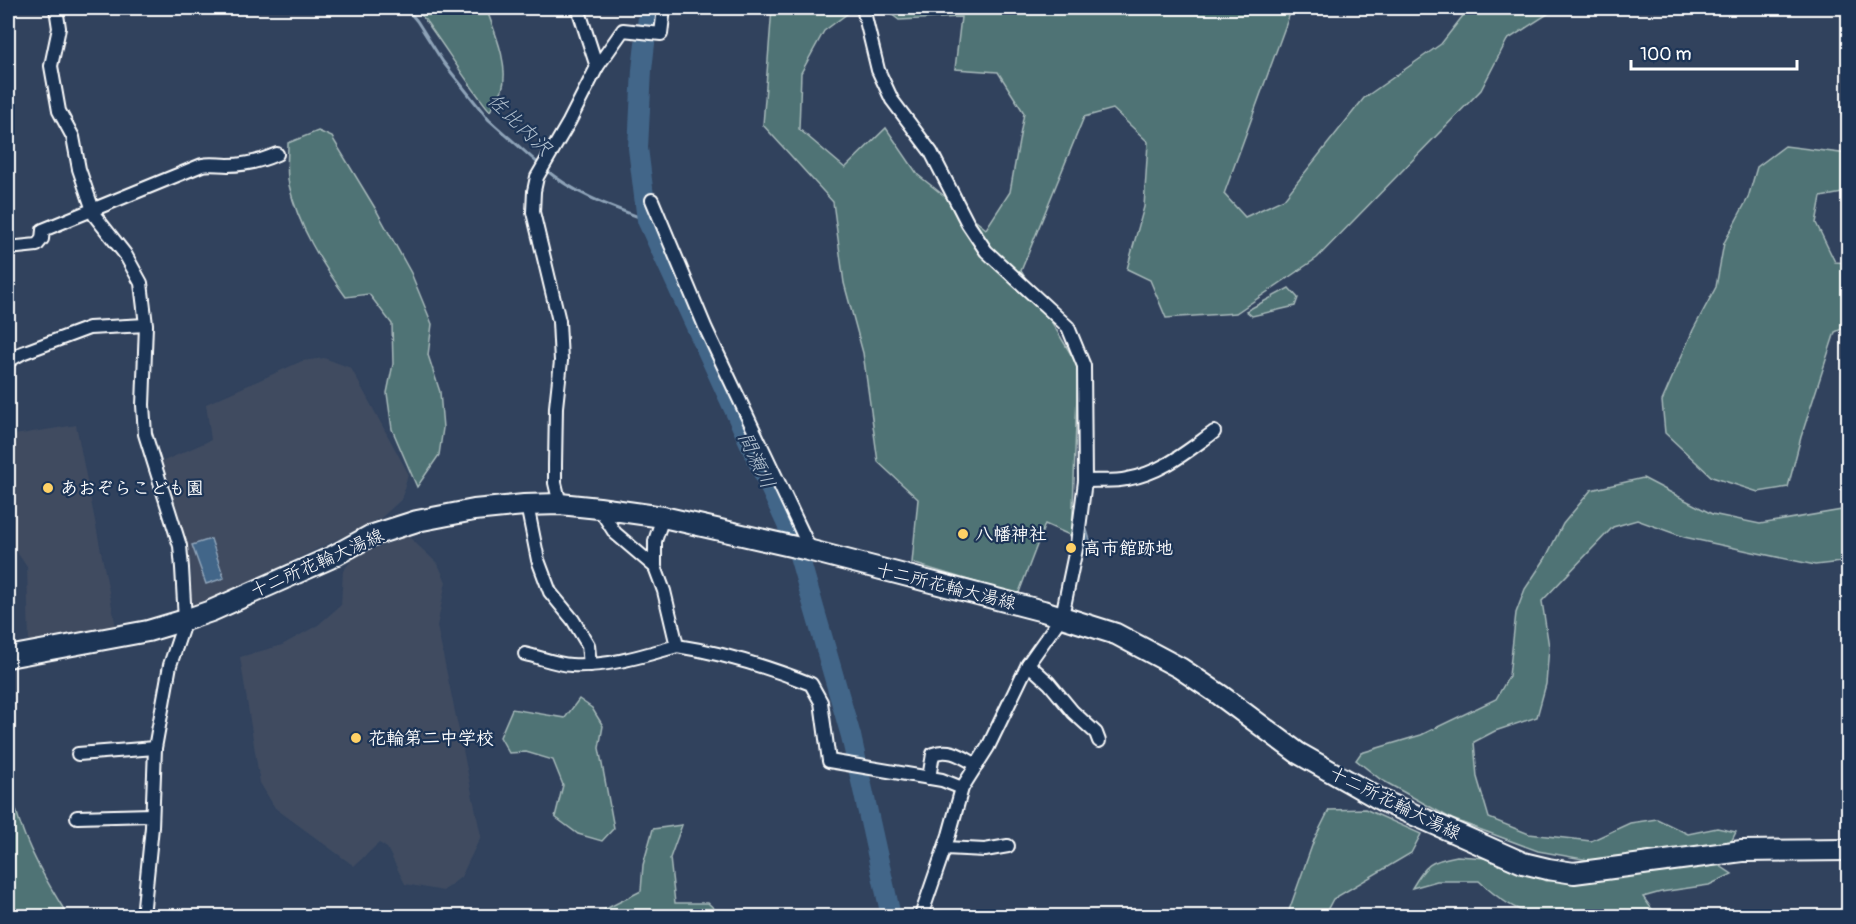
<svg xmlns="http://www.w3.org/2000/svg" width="1856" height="924" viewBox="0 0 1856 924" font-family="Pangolin,'Klee One',sans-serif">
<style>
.built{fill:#3f4b61}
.green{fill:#4f7374;stroke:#a7b9ba;stroke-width:1.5}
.water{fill:#426689;stroke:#8ea3b8;stroke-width:1.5}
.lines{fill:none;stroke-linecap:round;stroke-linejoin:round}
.stream{stroke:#8ea3b8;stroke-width:3}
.river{stroke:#426689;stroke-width:20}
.street-casing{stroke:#fff;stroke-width:16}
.primary-casing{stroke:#fff;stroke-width:24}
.street{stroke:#1d3557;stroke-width:12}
.primary{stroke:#1d3557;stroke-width:20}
.poi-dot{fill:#ffd166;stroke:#1d3557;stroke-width:2}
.labels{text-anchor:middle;stroke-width:4.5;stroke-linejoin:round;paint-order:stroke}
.poi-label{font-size:18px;font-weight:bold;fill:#fff;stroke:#1d3557;text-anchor:start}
.street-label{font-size:18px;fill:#fff;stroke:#1d3557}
.water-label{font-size:20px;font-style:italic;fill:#b3c2d0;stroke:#1d3557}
</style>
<rect width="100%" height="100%" fill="#31425d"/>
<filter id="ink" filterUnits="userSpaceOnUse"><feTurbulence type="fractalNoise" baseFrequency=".0167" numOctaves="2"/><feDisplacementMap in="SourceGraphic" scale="12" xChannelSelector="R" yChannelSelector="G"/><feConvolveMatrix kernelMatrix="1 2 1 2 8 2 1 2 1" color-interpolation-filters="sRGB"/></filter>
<g filter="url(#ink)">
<g class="built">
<polygon points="324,358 351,368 408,473 402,499 381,518 208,602 192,608 191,570 159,463 211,440 206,404 302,361"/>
<polygon points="76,425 116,627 29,644 27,567 8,539 8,436"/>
<polygon points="408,536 438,564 446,582 437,626 481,836 461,877 443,891 405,884 387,848 379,843 354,866 275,808 260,783 240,657 282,645 318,625 341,605 343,571 355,556"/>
</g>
<g class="green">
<path d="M 416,8 L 486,8 C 494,30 510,66 502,90 C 499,97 494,104 490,111 C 463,78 442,41 416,8 Z"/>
<polygon points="772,8 855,8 824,31 801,73 799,129 845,168 886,128 918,175 986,229 1010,192 1024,113 998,72 955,69 961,17 899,20 883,8 1292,8 1224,194 1245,217 1284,199 1364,98 1441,44 1469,8 1557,8 1507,40 1481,90 1317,258 1236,313 1166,318 1150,280 1127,269 1144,207 1148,142 1113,109 1084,117 1021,271 1078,366 1072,536 1045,524 1018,595 912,563 918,499 878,462 863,353 844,283 833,202 763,125"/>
<path d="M 318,131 L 332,137 L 375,208 L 411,273 L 432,324 L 428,355 L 440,392 L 443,428 L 439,455 L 417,487 L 392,429 L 387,393 L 393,364 L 392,324 L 369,294 L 346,297 C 322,264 298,226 289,185 C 286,172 288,157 288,143 Z"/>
<polygon points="1785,146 1848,154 1848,192 1821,197 1816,223 1835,262 1848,263 1848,326 1835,332 1801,437 1788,487 1758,492 1712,477 1665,433 1662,401 1693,330 1716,287 1724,243 1748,198 1757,167"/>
<polygon points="1289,288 1298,298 1295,306 1252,316 1246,311"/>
<polygon points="1643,478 1712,514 1760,524 1848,509 1848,573 1841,562 1815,565 1753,552 1684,537 1637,520 1613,527 1542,601 1549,647 1546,684 1537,717 1495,731 1474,742 1477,777 1489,818 1529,834 1591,841 1630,823 1657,819 1688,834 1717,828 1736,832 1730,844 1594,861 1538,851 1452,819 1380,779 1356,760 1361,753 1421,735 1496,699 1509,676 1516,613 1525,589 1545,559 1563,524 1591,490"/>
<polygon points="579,699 592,708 603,726 599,748 614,828 602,841 578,834 555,817 563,785 553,760 526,752 509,753 500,737 512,709 565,718"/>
<path d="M 8,768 C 10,782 12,796 16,810 C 26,847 48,884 68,916 L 8,916 Z"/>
<polygon points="1365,809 1421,834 1411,853 1333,899 1324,916 1287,916 1314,840 1329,810"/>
<polygon points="682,825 670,858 675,903 708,903 722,916 578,916 581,914 602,911 641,891 643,865 653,829"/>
<path d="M 1457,856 L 1486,858 L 1546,881 L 1596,878 L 1711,860 L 1732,874 L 1709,885 L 1661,892 L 1643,897 L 1657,916 L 1577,916 C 1560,908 1552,918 1536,915 C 1514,911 1495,896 1479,881 L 1437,881 L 1412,888 C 1426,864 1430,861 1457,856 Z"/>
</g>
<g class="water">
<polygon points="1087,530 1092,547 1090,552 1082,554 1085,531"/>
<polygon points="211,539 224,578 206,584 192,545"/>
</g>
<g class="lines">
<g class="stream">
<polyline points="406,8 417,21 443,62 489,120 540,165"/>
<path d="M 545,169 C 574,194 612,207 647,220"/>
</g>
<polyline class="river" points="649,8 642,70 638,148 647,220 795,542 851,736 891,916"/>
<defs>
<g id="street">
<polyline points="56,8 59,28 51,66 59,111 73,137 79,169 95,216 125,254 141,283 146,325 143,405 145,434 180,546 182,568 185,620 170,665 155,748 152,827 143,916"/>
<polyline points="578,8 597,67"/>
<polyline points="863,8 878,70 892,100 931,152 968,224 986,251 1068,327 1084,366 1085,481 1077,544 1062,616 1028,664 988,747 962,788 949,835 921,916"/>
<polyline points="652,200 706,329 811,551"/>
<path d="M 8,248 L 37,245 L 42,239 L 43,230 L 202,165 C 211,163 219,165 228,165 C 245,165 261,161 277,154"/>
<polyline points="8,361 22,353 89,328 146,325"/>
<path d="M 1085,481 C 1099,480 1114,482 1127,479 C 1162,473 1186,452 1214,432"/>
<polyline points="560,504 555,483 555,465 556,407 561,361 559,321 533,212 534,191 537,177 569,122 597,67 623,30 661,34 664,8"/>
<polyline points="527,505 538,560 550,592 573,620 588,645 590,665"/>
<path d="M 599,508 L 615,533 L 655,567 L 664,591 L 677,646 C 723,653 768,667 811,684 L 821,702 L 829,761 L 942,780 L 962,788"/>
<polyline points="655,567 655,541 663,517"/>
<path d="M 525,654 C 539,657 556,664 571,665 C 607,667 642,656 677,646"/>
<polyline points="1028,664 1049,683 1073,712 1096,733 1099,741"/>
<polyline points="78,754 155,748"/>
<path d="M 929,778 L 933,754 C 950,747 962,757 977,765"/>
<polyline points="77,817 152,815"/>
<polyline points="945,848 985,850 1008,846"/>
</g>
<polyline id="primary" points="8,657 148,631 185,620 211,611 330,558 370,536 417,521 474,510 524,505 560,504 599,508 663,517 804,549 1043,611 1116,634 1180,668 1220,695 1298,753 1383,801 1523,863 1548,869 1574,873 1742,851 1848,850"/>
</defs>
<use href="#street" class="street-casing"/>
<use href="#primary" class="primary-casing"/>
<use href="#street" class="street"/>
<use href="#primary" class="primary"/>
</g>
</g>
<g class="poi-dot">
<circle cx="48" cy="488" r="6"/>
<circle cx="963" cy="534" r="6"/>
<circle cx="1071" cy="548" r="6"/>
<circle cx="356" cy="738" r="6"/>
</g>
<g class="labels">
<g class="poi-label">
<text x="60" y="494">あおぞらこども園</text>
<text x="975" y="540">八幡神社</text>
<text x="1083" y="554">高市館跡地</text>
<text x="368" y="744">花輪第二中学校</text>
</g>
<g class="street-label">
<text transform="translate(317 563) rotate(-24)" y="6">十二所花輪大湯線</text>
<text transform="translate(946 586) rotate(14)" y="6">十二所花輪大湯線</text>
<text transform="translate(1395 803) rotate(26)" y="6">十二所花輪大湯線</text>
</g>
<g class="water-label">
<text transform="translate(520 124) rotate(44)" y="7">佐比内沢</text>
<text transform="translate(757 460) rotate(65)" y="7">間瀬川</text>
</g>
</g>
<rect width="1856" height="924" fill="none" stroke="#1d3557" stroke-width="30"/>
<rect x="15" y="15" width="1826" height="894" fill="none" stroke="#fff" stroke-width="2" filter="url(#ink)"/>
<path d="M1631 60v9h166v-9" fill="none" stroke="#ffffff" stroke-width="3"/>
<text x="1640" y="60" font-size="18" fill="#ffffff" stroke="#1d3557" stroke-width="4.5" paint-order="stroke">100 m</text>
</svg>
